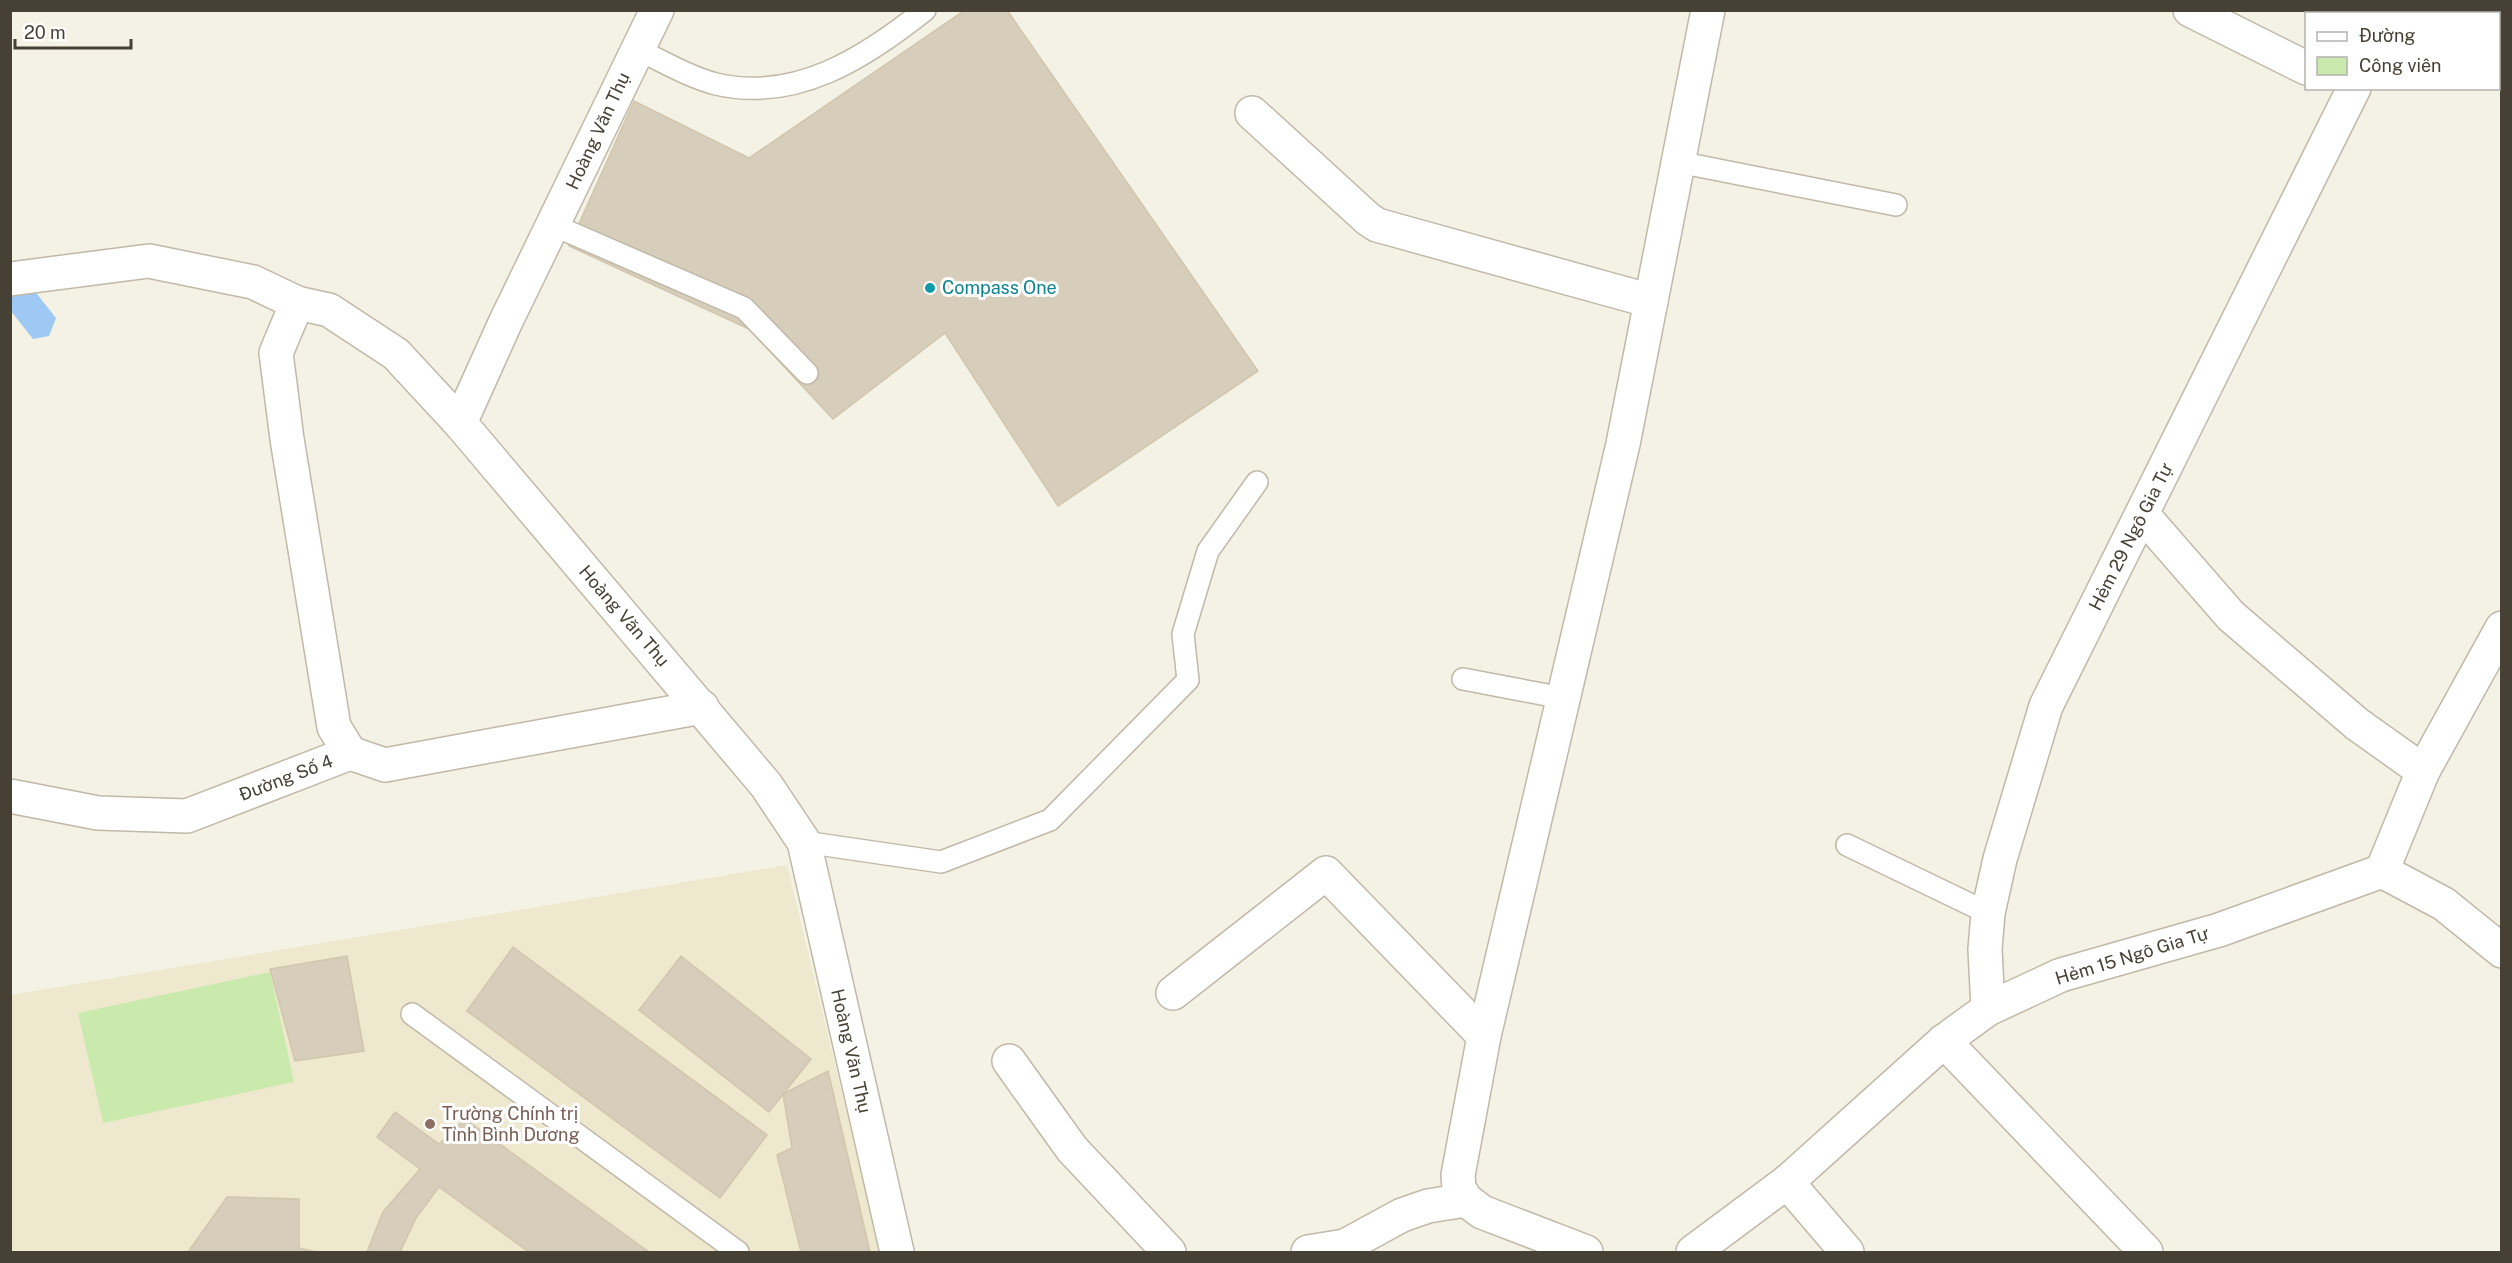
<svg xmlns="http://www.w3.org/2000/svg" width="2512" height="1263" viewBox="0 0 2512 1263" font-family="'Public Sans',sans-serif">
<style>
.education{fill:#eee8cf}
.green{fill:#c9eaac}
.water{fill:#9ec9f4}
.building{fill:#d6cdba;stroke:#d1c6ad;stroke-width:1.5}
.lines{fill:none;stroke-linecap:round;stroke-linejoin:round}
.service-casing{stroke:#c0b9a8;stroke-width:24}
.minor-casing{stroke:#c0b9a8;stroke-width:36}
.tertiary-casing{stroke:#c0b9a8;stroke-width:36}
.service{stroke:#fff;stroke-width:21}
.minor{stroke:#fff;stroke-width:33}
.tertiary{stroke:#fff;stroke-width:33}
.culture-dot{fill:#0f9aa8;stroke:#fff;stroke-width:2}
.education-dot{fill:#8d6e63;stroke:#fff;stroke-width:2}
.labels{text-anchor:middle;stroke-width:6;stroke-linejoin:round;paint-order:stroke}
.street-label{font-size:18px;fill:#474135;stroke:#fff}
.culture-label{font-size:18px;fill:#0d838f;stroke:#fff;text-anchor:start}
.education-label{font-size:18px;fill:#785e54;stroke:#fff;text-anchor:start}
</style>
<rect width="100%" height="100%" fill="#f4f1e5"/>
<polygon class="education" points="787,865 880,1252 11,1252 11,995"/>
<polygon class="green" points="270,972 294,1082 103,1123 78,1013"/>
<polygon class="water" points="10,260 56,318 49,336 33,339 11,311"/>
<g class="building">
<polygon points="965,10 1007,10 1258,371 1058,506 945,333 833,419 749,329 569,246 634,101 749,158"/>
<polygon points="513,947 767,1135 720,1198 467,1011"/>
<polygon points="347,956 364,1051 295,1061 270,969"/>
<polygon points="681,956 811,1059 769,1112 639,1010"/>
<polygon points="828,1071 870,1252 801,1252 777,1155 792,1148 783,1094"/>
<polygon points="395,1112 439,1144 465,1119 649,1252 529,1252 439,1187 416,1218 400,1252 367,1252 383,1212 420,1169 377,1137"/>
<polygon points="227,1197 299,1199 299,1248 316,1252 188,1252"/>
</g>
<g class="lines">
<defs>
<g id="service">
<path d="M 637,49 C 662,61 689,77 716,84 C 796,103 866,57 925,10"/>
<polyline points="1678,162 1896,205"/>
<polyline points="553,225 744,308 807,373"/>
<polyline points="1463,679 1563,698"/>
<polyline points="804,842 941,862 1050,820 1188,680 1183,634 1208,551 1257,482"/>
<polyline points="1847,845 1988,913"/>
<polyline points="412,1014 738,1252"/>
</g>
<g id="minor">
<polyline points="2190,10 2306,68"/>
<polyline points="2393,14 2394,10"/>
<polyline points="1252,113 1368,219 1377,225 1651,301"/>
<polyline points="10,279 149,261 253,282 297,303"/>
<polyline points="2142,514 2231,616 2357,724 2423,771"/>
<polyline points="350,753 334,727 287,439 276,353 297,303 329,310 396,354 460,423"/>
<polyline points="10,796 98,813 187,816 350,753 385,765 702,707"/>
<polyline points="2382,871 2444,904 2502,951"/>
<polyline points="1173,993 1326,873 1484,1036"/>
<polyline points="1988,1009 1985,949 1988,913 2000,859 2046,706 2354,88"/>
<polyline points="1944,1041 2146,1252"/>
<polyline points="1009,1061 1072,1149 1169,1252"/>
<polyline points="1787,1182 1847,1252"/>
<polyline points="1308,1252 1345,1246 1402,1215 1428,1206 1466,1200"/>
<polyline points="1586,1252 1482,1212 1466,1200 1459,1188 1458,1175 1484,1036 1623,444 1708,10"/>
<polyline points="1693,1252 1787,1182 1944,1041 1988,1009 2061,975 2219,930 2382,871 2423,771 2502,628"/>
</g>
<polyline id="tertiary" points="657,10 506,321 460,423 766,785 804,842 897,1252"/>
</defs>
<use href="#service" class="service-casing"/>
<use href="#minor" class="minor-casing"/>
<use href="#tertiary" class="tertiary-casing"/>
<use href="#service" class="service"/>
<use href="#minor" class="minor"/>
<use href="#tertiary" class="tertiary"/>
</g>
<circle class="culture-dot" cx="930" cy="288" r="6"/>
<circle class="education-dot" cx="430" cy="1124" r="6"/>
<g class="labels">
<g class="street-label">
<text transform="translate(598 131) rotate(-65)" y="6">Hoàng Văn Thụ</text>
<text transform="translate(2131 537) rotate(-63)" y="6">Hẻm 29 Ngô Gia Tự</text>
<text transform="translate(624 616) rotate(49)" y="6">Hoàng Văn Thụ</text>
<text transform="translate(286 778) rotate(-21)" y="6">Đường Số 4</text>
<text transform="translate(2132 956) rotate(-17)" y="6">Hẻm 15 Ngô Gia Tự</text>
<text transform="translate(851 1051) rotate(77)" y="6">Hoàng Văn Thụ</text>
</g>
<g class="culture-label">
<text x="942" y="294">Compass One</text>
</g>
<g class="education-label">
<text x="442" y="1120">Trường Chính trị<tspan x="442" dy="21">Tỉnh Bình Dương</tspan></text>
</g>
</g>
<rect width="2512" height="1263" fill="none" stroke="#474135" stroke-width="24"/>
<rect x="2305" y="12" width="195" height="78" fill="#ffffff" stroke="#b5b3ae" stroke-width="1.5"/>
<rect x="2317" y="32" width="30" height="9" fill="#ffffff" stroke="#b5b3ae" stroke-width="1.5"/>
<text x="2359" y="42" font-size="18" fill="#474135">Đường</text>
<rect x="2317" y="57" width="30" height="18" fill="#c9eaac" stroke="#b5b3ae" stroke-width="1.5"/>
<text x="2359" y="72" font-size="18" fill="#474135">Công viên</text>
<path d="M15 39v9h116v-9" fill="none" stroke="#474135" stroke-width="3"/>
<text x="24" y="39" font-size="18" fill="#474135" stroke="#ffffff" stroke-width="4.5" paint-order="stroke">20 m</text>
</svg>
